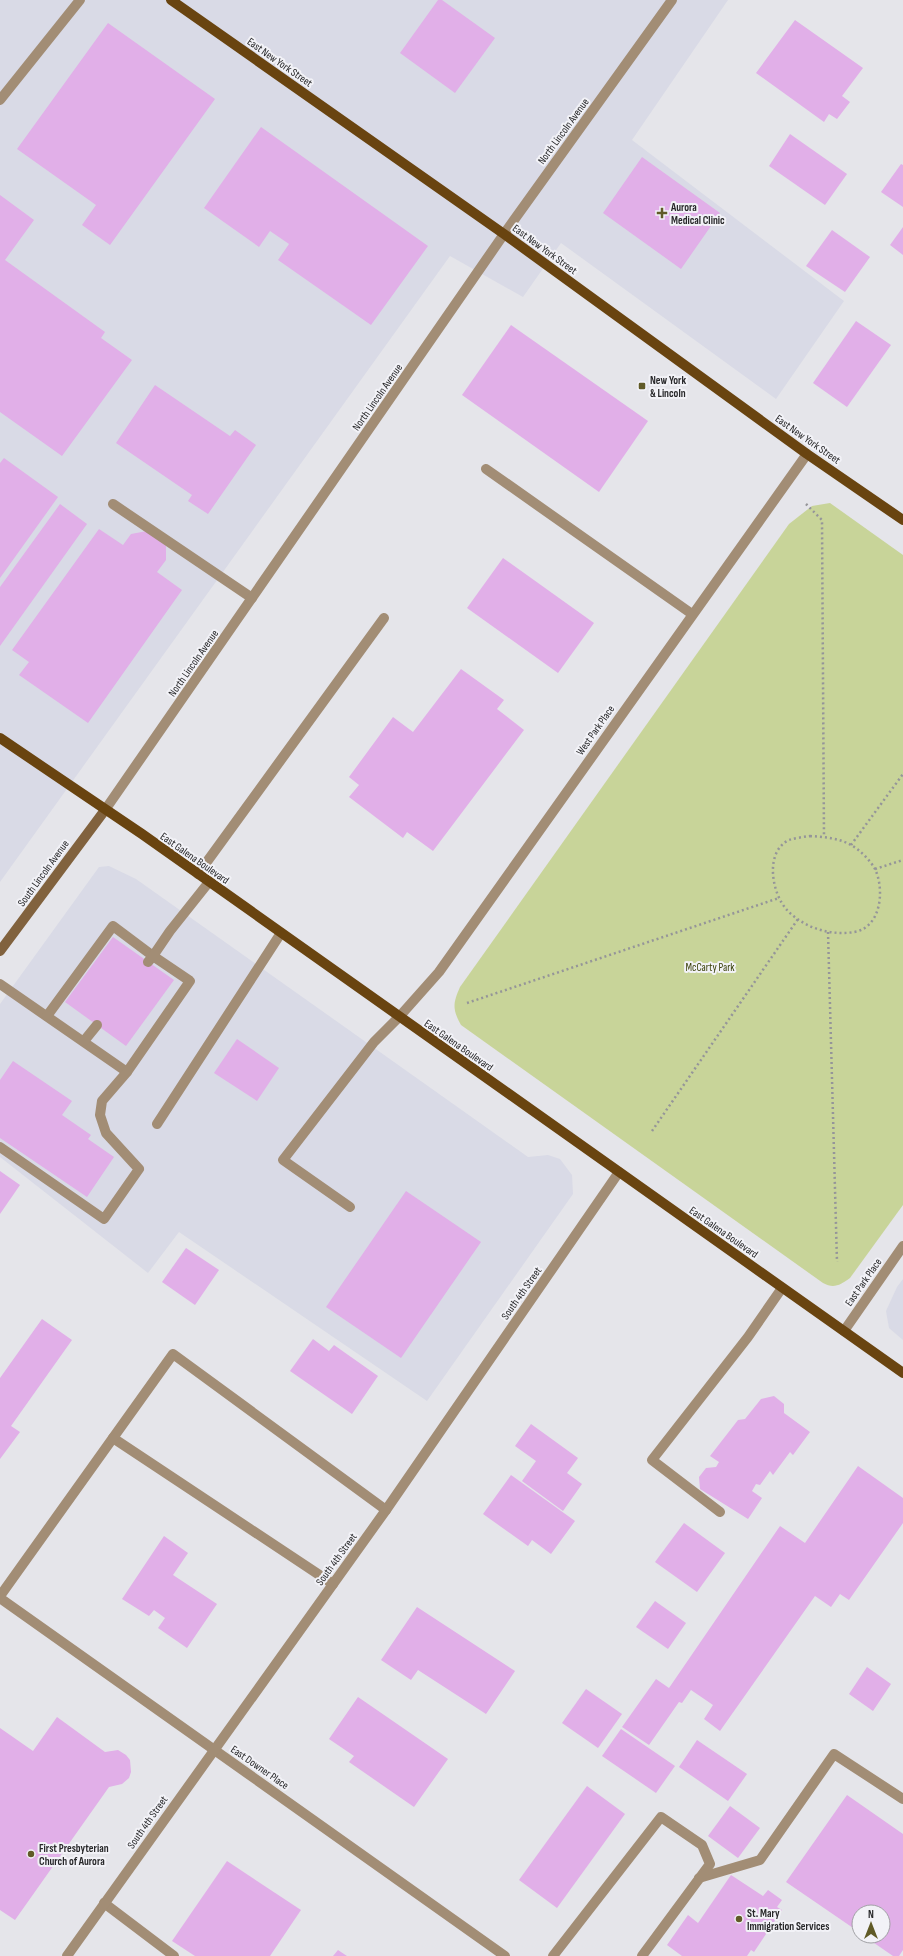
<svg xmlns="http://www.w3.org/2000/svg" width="903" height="1956" viewBox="0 0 903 1956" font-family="'Sofia Sans Condensed',sans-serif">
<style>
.built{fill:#d9dae6}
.green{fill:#c8d499}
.building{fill:#e1afe8}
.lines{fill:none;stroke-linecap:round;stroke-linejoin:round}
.path{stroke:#959599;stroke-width:2.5;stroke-dasharray:2 3;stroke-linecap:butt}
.lane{stroke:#a28d75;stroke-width:10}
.street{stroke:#a28d75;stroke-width:10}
.secondary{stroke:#81623e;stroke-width:10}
.primary{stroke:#694410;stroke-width:10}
.poi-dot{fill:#605a27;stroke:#f2f2f7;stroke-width:1.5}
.labels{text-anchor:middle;stroke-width:4;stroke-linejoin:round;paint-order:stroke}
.street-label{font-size:11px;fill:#272729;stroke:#f2f2f7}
.poi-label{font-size:11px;font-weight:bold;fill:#272729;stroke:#f2f2f7;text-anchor:start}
.park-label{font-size:11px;fill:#373e05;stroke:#f2f2f7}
</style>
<rect width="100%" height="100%" fill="#e5e5ea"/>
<g class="built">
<polygon points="0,0 728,0 632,140 844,301 776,399 561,243 523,297 450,256 0,882"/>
<polygon points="109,866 136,879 528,1157 548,1155 560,1159 572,1175 573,1194 427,1401 179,1232 148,1273 0,1157 0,1004 99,867"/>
<polygon points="903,1279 903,1340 889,1328 886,1311 897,1287"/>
</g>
<path class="green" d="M 830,503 L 903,555 L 903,1205 L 850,1278 C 840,1285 834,1289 823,1283 L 461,1025 C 452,1009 453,1003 460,987 L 789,524 L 812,506 Z"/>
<g class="building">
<polygon points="438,0 442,0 495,38 455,93 400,53"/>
<polygon points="795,20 863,68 842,96 850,102 837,119 829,114 824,122 756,73"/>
<polygon points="108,23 215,99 110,245 82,225 96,205 17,149"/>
<polygon points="261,127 428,246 371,325 278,260 289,244 270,231 259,247 204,208"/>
<polygon points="790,134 847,174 825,205 769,166"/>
<polygon points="642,157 720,213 681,269 603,213"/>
<polygon points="901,164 903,165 903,207 881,192"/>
<polygon points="0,195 34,220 5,260 105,332 101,338 132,360 62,456 0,412"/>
<polygon points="903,227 903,255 890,245"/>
<polygon points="832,230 870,257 845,292 806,266"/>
<polygon points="856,321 891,345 847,407 813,383"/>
<polygon points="511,325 648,421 599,492 462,395"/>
<polygon points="155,385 230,436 235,430 256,445 208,514 188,501 192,495 116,443"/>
<polygon points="4,458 58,497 0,578 0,463"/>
<polygon points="60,504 87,524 0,646 0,587"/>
<polygon points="99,529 123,545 131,534 147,531 166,546 166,560 157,572 182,590 88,723 19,675 29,662 12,650"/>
<polygon points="503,558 594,623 558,673 467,608"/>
<polygon points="461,669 504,700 497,709 524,730 433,851 407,832 403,838 349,797 359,785 349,777 393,717 413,732"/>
<polygon points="113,937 174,980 126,1046 65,1002"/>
<polygon points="237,1039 279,1068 257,1101 214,1073"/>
<polygon points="13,1061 72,1101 62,1115 91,1135 88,1139 114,1157 87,1197 0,1138 0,1080"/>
<polygon points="0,1171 20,1185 0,1214"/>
<polygon points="406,1191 481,1242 401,1358 326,1307"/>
<polygon points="186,1248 219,1270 195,1305 162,1282"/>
<polygon points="42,1319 72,1340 11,1426 20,1432 0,1459 0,1378"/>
<polygon points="313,1339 329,1351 334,1345 378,1376 352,1414 290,1371"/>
<polygon points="774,1396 784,1404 784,1413 810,1432 793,1455 790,1452 773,1475 770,1471 760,1485 756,1484 752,1491 762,1498 748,1519 700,1489 699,1477 706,1468 716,1467 719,1462 710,1456 738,1420 745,1419 761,1399"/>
<polygon points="531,1424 578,1458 567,1473 582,1484 563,1511 522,1481 536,1461 515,1446"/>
<polygon points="858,1466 903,1498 903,1523 849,1600 840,1594 831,1607 815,1596 720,1731 704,1719 713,1705 691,1690 682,1703 679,1702 649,1745 622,1727 656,1679 669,1688 780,1526 805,1543"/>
<polygon points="511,1475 575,1521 551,1554 532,1540 528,1546 483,1514"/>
<polygon points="684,1523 725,1553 697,1592 655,1562"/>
<polygon points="164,1536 188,1553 173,1575 217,1604 187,1648 158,1628 165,1618 154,1610 149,1616 122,1599"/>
<polygon points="655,1601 686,1623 668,1649 636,1627"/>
<polygon points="417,1607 515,1671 486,1714 418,1670 411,1680 381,1660"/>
<polygon points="867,1667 891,1684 873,1711 849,1694"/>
<polygon points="586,1689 622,1714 598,1748 562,1723"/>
<polygon points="358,1697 448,1759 414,1807 349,1762 354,1756 329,1739"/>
<polygon points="57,1717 105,1752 118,1750 126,1755 130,1760 131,1772 129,1778 122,1784 109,1787 15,1920 0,1910 0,1728 33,1751"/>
<polygon points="621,1729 675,1766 656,1793 602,1756"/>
<polygon points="697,1740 747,1774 728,1801 679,1767"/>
<polygon points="587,1786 625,1814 557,1908 519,1880"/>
<polygon points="847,1795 903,1834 903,1950 899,1956 893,1956 864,1936 883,1936 883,1912 859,1912 859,1932 786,1882"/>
<polygon points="730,1806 760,1828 738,1858 708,1836"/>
<polygon points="227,1861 301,1910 270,1956 195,1956 172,1941"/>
<polygon points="731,1875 763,1896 768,1890 782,1900 777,1907 782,1910 754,1952 751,1950 747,1956 682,1956 667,1945 688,1915 698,1923"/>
<polygon points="338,1950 347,1956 333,1956"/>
</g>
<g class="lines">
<g class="path">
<polyline points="806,504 822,520 824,837"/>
<path d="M 810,836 C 824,837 839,838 851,845 C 860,850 870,860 875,869 C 885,890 881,928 854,932 C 831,936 804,928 787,910 C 772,894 764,852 789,840 C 795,838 803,837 810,836 Z"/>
<polyline points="851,845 903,774"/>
<polyline points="875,869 903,860"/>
<polyline points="828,932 837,1262"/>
<polyline points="467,1003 779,898"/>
<polyline points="652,1131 798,919"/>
</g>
<g class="lane">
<polyline points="0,100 80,0"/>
<polyline points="486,469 692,614"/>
<polyline points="113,504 252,598"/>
<polyline points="198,874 384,618"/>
<polyline points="0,984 127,1072"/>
<polyline points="47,1016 113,926 153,956 148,962"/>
<polyline points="84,1041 97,1025"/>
<polyline points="157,1124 281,933"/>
<polyline points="0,1147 104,1219 139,1169 106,1133 100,1115 102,1101 127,1072 190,981 153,956 170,931 209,882"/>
<polyline points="350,1207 283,1160 374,1042 399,1017"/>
<polyline points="113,1438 333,1584"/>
<polyline points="720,1512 652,1460 748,1337 782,1288"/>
<polyline points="0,1596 173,1354 386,1510"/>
<polyline points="699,1878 760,1860 834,1754 903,1799"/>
<polyline points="104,1903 174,1956"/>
<polyline points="553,1956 661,1817 702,1845 710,1864 642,1956"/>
</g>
<g class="street">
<polyline points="105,810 504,234 672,0"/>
<polyline points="399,1017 439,972 807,454"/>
<polyline points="844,1331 903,1246"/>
<polyline points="0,1598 505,1956"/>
<polyline points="67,1956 386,1510 619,1172"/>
</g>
<polyline class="secondary" points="0,951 105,810"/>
<g class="primary">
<polyline points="171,0 504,234 807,454 903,520"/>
<polyline points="0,738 142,834 903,1373"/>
</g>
</g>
<g class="poi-dot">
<path d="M660 207h4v4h4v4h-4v4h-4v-4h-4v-4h4z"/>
<rect x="638" y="382" width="8" height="8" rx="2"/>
<circle cx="31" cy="1854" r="4"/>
<circle cx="739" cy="1919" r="4"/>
</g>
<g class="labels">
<g class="street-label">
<text transform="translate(280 62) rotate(35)" y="4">East New York Street</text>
<text transform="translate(563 131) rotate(-54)" y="4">North Lincoln Avenue</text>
<text transform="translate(545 249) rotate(36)" y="4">East New York Street</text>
<text transform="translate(377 397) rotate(-55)" y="4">North Lincoln Avenue</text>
<text transform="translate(808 439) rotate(35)" y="4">East New York Street</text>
<text transform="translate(193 663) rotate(-55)" y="4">North Lincoln Avenue</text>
<text transform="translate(595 730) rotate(-55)" y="4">West Park Place</text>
<text transform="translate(195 858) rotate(35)" y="4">East Galena Boulevard</text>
<text transform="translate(43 873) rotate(-54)" y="4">South Lincoln Avenue</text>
<text transform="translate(459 1045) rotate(35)" y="4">East Galena Boulevard</text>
<text transform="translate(724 1232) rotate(35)" y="4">East Galena Boulevard</text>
<text transform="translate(863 1282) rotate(-55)" y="4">East Park Place</text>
<text transform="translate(521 1293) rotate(-55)" y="4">South 4th Street</text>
<text transform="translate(336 1559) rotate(-54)" y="4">South 4th Street</text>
<text transform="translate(260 1767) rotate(35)" y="4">East Downer Place</text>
<text transform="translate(147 1822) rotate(-55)" y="4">South 4th Street</text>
</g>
<g class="poi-label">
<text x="671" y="211">Aurora<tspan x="671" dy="13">Medical Clinic</tspan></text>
<text x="650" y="384">New York<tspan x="650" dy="13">&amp; Lincoln</tspan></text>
<text x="39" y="1852">First Presbyterian<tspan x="39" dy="13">Church of Aurora</tspan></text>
<text x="747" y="1917">St. Mary<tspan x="747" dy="13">Immigration Services</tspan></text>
</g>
<g class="park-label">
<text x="710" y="971">McCarty Park</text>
</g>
</g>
<g transform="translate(871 1924)"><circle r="19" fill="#f2f2f7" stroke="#a1a1a5"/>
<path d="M0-3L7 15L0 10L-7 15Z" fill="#605a27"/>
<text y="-6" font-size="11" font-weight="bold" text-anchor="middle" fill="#272729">N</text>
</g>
</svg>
